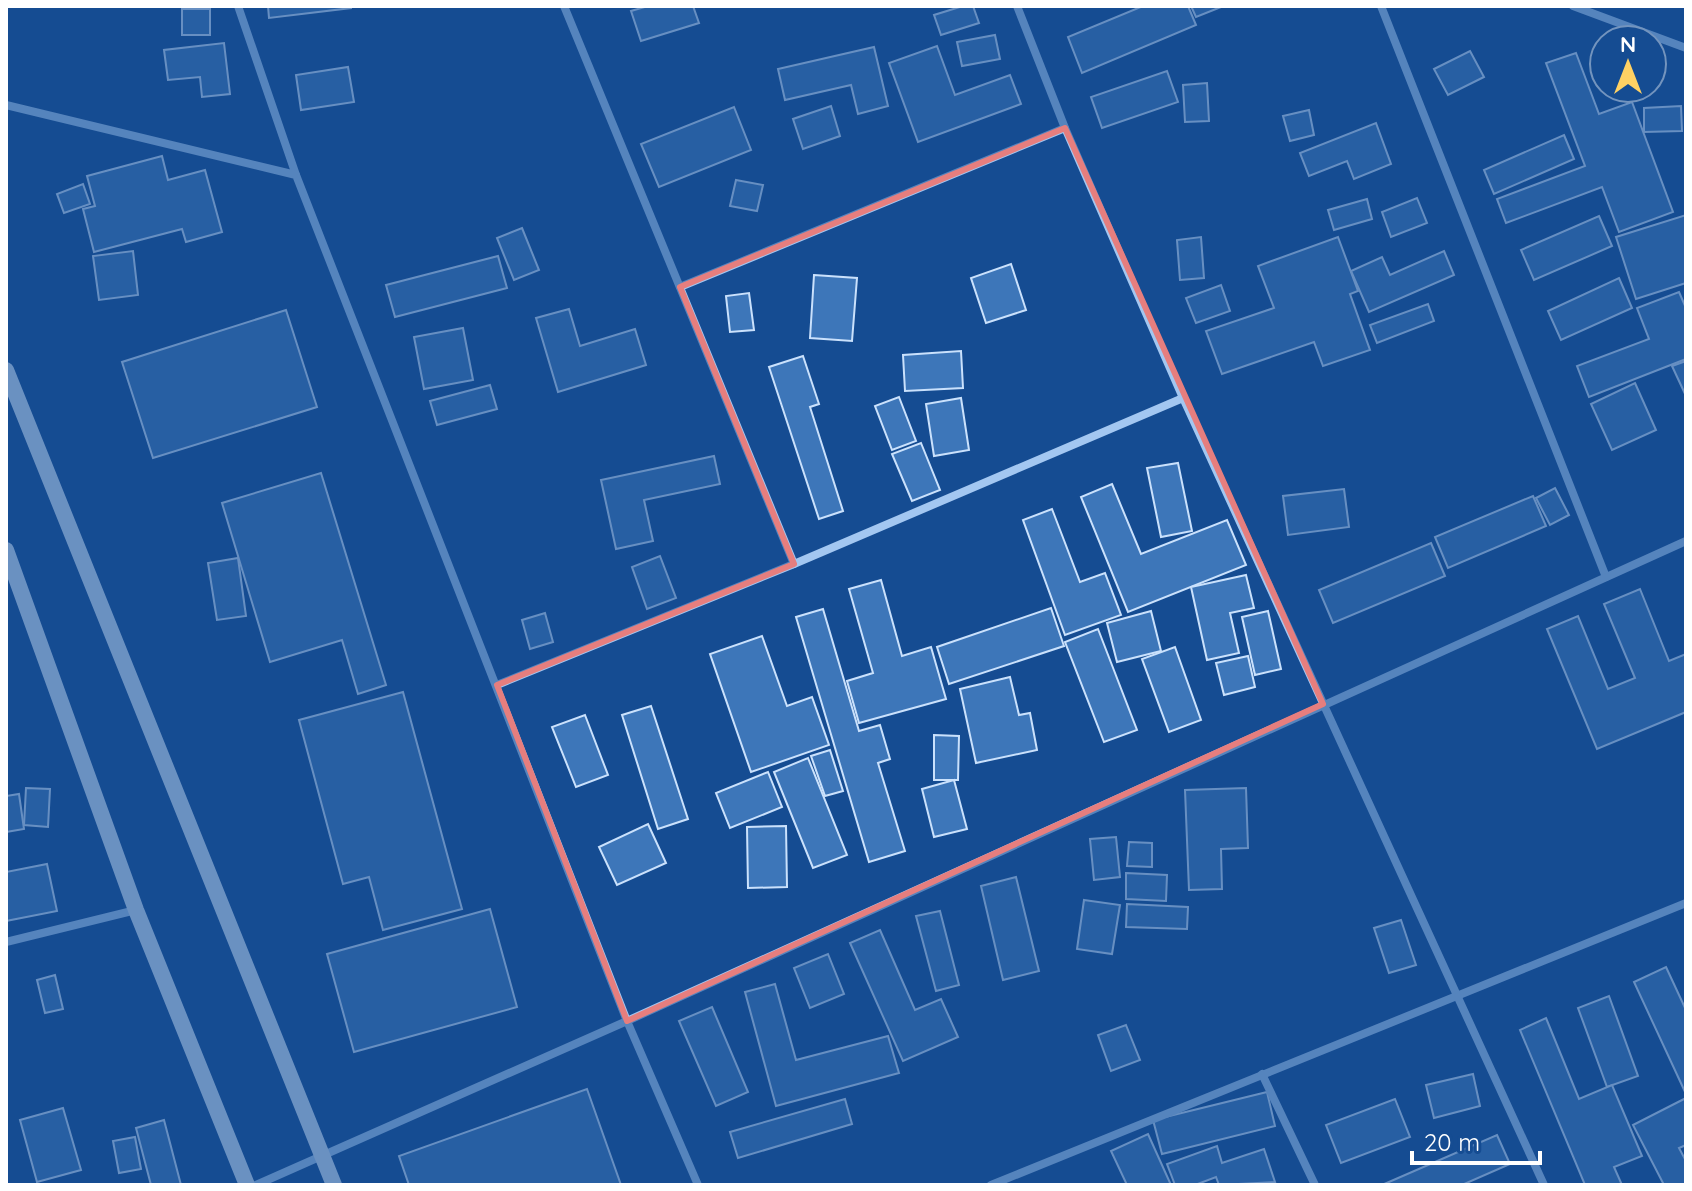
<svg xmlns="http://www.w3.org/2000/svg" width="1692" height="1191" viewBox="0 0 1692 1191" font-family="Quicksand,sans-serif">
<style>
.building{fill:#3d76b9;stroke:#cae1fc;stroke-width:2}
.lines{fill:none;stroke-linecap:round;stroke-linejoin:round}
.street{stroke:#a3c7f1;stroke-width:8}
.secondary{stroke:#d1e4fb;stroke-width:16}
.marked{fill:none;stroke:#e67e7e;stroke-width:6;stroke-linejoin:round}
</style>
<rect width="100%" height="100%" fill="#154c92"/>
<g class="building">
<polygon points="268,6 351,6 351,8 269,18"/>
<polygon points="648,6 693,6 699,23 641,41 631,11"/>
<polygon points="963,6 973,6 979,23 941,35 934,15"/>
<polygon points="1143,6 1188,6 1196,25 1082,73 1068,37"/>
<polygon points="1191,6 1221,6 1221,7 1196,17"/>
<rect x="182" y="9" width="28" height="26"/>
<polygon points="995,35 1000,59 962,66 957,42"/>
<polygon points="224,43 230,94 202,97 200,77 168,80 164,50"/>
<polygon points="937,46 955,95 1010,75 1021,104 918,142 889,63"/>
<polygon points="874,47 888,106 858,114 851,85 785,100 778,69"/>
<polygon points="1470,51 1484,77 1448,95 1434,69"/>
<polygon points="1576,53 1599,114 1632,102 1673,212 1619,232 1602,187 1506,223 1497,199 1585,166 1546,63"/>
<polygon points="348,67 354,102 301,110 296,75"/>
<polygon points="1167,71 1178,102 1102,128 1091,97"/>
<polygon points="1207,83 1209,121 1185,122 1183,85"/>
<polygon points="831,106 840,136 803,149 793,119"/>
<polygon points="1681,106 1682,131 1644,132 1644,108"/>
<polygon points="734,107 751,150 659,187 641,144"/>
<polygon points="1309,110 1314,135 1290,141 1283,116"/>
<polygon points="1376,123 1391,164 1354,179 1347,161 1309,176 1300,153"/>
<polygon points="1564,135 1574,159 1494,194 1484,170"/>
<polygon points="162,156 168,180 205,170 222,232 186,242 182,229 94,252 83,209 95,206 87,176"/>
<polygon points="736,180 763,185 757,211 730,206"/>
<polygon points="83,184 90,204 64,213 57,194"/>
<polygon points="1417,198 1427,223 1391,237 1382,212"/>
<polygon points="1367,199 1372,219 1334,230 1328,210"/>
<polygon points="1686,215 1686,283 1636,299 1616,237"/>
<polygon points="1599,216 1612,246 1534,280 1521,250"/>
<polygon points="522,228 539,270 514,280 497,238"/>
<polygon points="1201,237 1204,278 1180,280 1177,240"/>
<polygon points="1338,237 1358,291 1350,294 1370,350 1323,366 1314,342 1222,374 1206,331 1274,308 1258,266"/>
<polygon points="133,251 138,295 99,300 93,256"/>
<polygon points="1444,251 1454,275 1369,312 1351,271 1382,257 1390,275"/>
<polygon points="498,256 507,288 395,317 386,285"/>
<polygon points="1011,264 1026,310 986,323 971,278"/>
<polygon points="814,275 857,278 852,341 810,338"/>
<polygon points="1619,278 1632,308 1561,340 1548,311"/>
<polygon points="1221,285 1230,311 1196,323 1186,298"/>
<polygon points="1679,292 1686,308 1686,359 1589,397 1577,366 1649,339 1637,308"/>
<polygon points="749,293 754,330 730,332 726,296"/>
<polygon points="1428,304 1434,321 1377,343 1370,325"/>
<polygon points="569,309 580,346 635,329 646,365 558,392 536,318"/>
<polygon points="286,310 317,407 153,458 122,362"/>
<polygon points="463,328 473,380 424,389 414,337"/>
<polygon points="961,351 963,388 905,391 903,355"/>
<polygon points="803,356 819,404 810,407 843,511 819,519 769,367"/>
<polygon points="1686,361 1686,396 1672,366"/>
<polygon points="1635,383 1656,430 1612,450 1591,404"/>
<polygon points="490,385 497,409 437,425 430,401"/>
<polygon points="899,397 916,441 892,450 875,406"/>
<polygon points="961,398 969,450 934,456 926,404"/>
<polygon points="921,443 940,490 912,501 892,454"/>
<polygon points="714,456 720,484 644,500 653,541 616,549 601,480"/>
<polygon points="1178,463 1192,531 1161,537 1147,468"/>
<polygon points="321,473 386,685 358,694 342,640 270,662 222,503"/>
<polygon points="1112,484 1141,554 1227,520 1246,565 1128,612 1081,497"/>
<polygon points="1555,488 1569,515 1550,525 1536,498"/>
<polygon points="1344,489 1349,527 1288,535 1283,496"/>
<polygon points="1533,496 1546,526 1448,568 1435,537"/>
<polygon points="1052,509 1080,582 1105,573 1121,615 1065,635 1023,520"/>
<polygon points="1431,543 1445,576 1333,623 1319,590"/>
<polygon points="660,556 676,598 647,609 632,567"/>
<polygon points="238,558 246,616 217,620 208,563"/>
<polygon points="1246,575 1254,608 1230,613 1239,653 1207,660 1191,587"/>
<polygon points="881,580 902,656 931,647 946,699 859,723 847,681 873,673 849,589"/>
<polygon points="1640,589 1669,661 1686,654 1686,712 1597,749 1547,629 1578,616 1608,689 1635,678 1604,604"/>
<polygon points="1051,608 1064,646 949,684 937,647"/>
<polygon points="823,609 859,731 880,725 890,759 878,763 905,851 869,862 796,617"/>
<polygon points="1151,611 1161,651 1117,662 1107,623"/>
<polygon points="1268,611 1281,669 1255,675 1242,617"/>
<polygon points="545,613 553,642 530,649 522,620"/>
<polygon points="1098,629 1137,730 1104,742 1065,642"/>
<polygon points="762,636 787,706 812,697 829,745 751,772 710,654"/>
<polygon points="1175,647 1201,720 1169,732 1142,659"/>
<polygon points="1248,656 1255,687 1224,695 1216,663"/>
<polygon points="1010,677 1019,715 1030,713 1037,750 976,763 960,689"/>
<polygon points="403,692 462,909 383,930 369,877 343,884 299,720"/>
<polygon points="651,706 688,819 658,829 622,715"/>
<polygon points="585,715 608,775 576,787 552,727"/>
<polygon points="934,735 959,736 958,780 934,780"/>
<polygon points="830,750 843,791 825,796 811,756"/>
<polygon points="808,758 847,855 813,868 774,772"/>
<polygon points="768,772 782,807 730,828 716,793"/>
<polygon points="954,780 967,829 934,837 922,789"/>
<polygon points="26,788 50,789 48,827 24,825"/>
<polygon points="1246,788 1248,848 1221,849 1222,889 1189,890 1185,790"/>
<polygon points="19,794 24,829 6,832 6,796"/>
<polygon points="648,824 666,863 617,885 599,847"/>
<polygon points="786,826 787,887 748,888 747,827"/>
<polygon points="1116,837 1120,877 1094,880 1090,839"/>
<polygon points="1129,842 1152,843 1152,867 1127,866"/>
<polygon points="47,864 57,911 6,921 6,872"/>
<polygon points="1126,873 1167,875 1166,901 1126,899"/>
<polygon points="1016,877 1039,971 1003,980 981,886"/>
<polygon points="1084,900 1120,905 1112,954 1077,949"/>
<polygon points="1127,904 1188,907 1187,929 1126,927"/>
<polygon points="490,909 517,1007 354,1052 327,954"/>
<polygon points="940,911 959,985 936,991 916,916"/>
<polygon points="1401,920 1416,965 1389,973 1374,928"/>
<polygon points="880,930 915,1010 941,999 958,1037 903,1061 850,943"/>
<polygon points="828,954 844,994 810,1008 794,968"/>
<polygon points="1666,967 1686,1010 1686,1094 1634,982"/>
<polygon points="55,975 63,1009 45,1013 37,980"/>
<polygon points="775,984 796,1060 888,1036 899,1073 776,1106 745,992"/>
<polygon points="1609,996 1638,1076 1607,1087 1578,1008"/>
<polygon points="712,1007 748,1092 716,1106 679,1021"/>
<polygon points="1546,1018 1579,1099 1612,1085 1642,1156 1614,1167 1622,1185 1585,1185 1520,1030"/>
<polygon points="1126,1025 1140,1060 1111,1071 1098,1035"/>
<polygon points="1473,1074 1480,1106 1434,1118 1426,1085"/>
<polygon points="587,1089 621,1185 409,1185 399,1156"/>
<polygon points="1267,1092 1275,1126 1162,1154 1153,1120"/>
<polygon points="1686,1098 1686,1145 1679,1148 1686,1161 1686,1185 1664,1185 1633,1125"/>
<polygon points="845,1099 852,1124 738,1158 730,1132"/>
<polygon points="1395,1099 1410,1137 1341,1163 1326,1125"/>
<polygon points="63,1108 81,1170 37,1182 20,1120"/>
<polygon points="164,1120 181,1185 151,1185 136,1128"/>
<polygon points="1148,1134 1171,1185 1127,1185 1111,1151"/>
<polygon points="1497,1135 1510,1164 1462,1185 1382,1185"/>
<polygon points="135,1137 141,1169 119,1173 113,1141"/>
<polygon points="1217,1146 1222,1163 1264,1149 1275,1182 1219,1185 1216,1177 1195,1185 1175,1185 1167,1164"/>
</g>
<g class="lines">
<g class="street">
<polyline points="238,6 296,175"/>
<polyline points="564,6 794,564"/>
<polyline points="1017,6 1065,128 1183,398 1544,1185"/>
<polyline points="1381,6 1606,577"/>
<polyline points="1573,6 1686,48"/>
<polyline points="6,105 296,175 627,1021 698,1185"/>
<polyline points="680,287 1065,128"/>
<polyline points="497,685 794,564 1183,398"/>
<polyline points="6,942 136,910"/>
<polyline points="1262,1074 1315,1185"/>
<polyline points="256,1185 627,1021 1686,541"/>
<polyline points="991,1185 1686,903"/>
</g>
<g class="secondary">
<polyline points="6,370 334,1185"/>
<polyline points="6,550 136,910 247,1185"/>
</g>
</g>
<path d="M0 0H1692V1191H0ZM 1065,128 L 1323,704 L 627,1021 L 497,685 L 794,564 L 680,287 Z" fill="#154c92" fill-opacity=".55" fill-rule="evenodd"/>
<path class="marked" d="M 1065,128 L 1323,704 L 627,1021 L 497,685 L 794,564 L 680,287 Z"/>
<rect width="1692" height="1191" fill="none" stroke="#ffffff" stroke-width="16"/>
<g transform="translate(1628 64)"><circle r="38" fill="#154c92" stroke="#7394be" stroke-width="2"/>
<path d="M0-6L14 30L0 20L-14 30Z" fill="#ffd163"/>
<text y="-12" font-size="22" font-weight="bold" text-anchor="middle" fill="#ffffff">N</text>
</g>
<path d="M1412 1151v12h128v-12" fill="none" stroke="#ffffff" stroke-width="4"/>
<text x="1424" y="1151" font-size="24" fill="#ffffff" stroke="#154c92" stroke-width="6" paint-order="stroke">20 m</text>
</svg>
